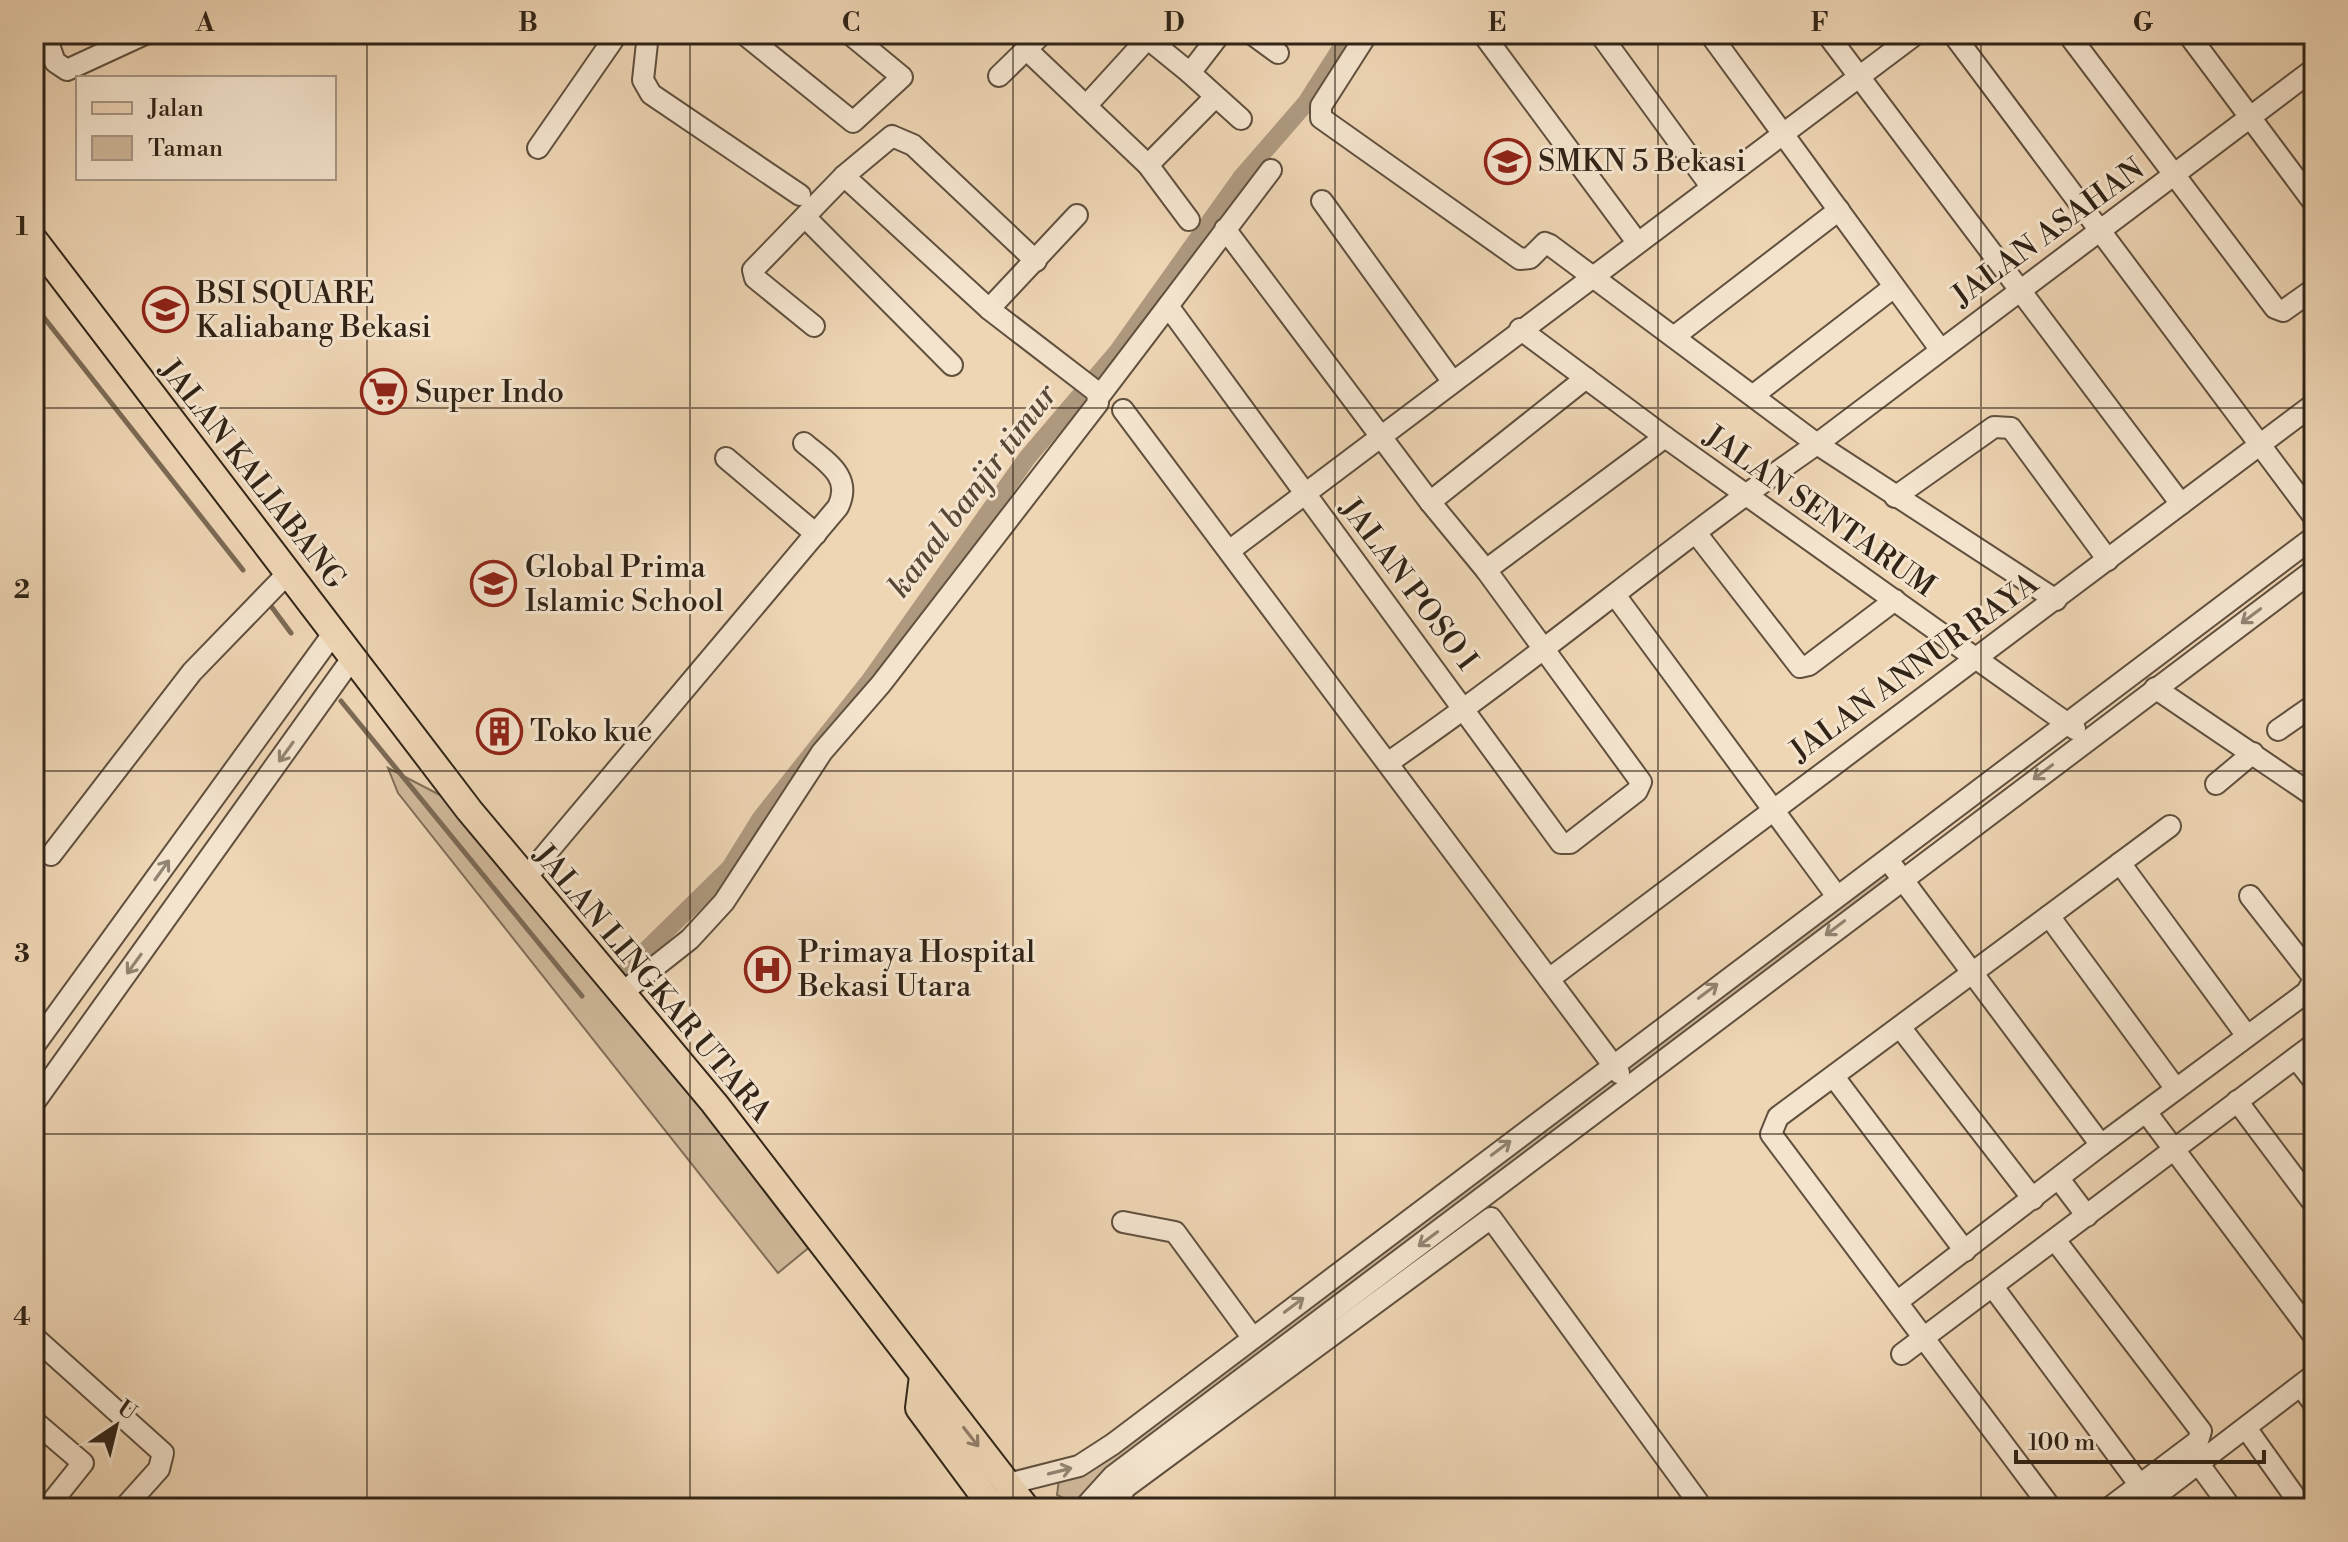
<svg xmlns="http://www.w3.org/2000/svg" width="2348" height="1542" viewBox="0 0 2348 1542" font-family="'Libre Bodoni',serif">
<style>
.green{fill:#ceb799;stroke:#806e58;stroke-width:2}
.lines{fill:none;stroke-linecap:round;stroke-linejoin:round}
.stream{stroke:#7c6a55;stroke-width:5}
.canal{stroke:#ae997f;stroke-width:18}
.minor-casing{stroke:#60503e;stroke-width:24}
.major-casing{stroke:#312417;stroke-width:30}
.minor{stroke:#f4e4ce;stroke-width:20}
.major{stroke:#eed5b4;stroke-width:26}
.oneway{stroke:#928472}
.oneway2{stroke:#907c66}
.grid{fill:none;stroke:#312417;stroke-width:2;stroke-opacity:0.55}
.labels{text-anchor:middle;stroke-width:6;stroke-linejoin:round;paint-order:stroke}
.poi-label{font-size:30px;fill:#312417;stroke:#f4e4ce;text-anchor:start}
.street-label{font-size:30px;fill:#312417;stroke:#f4e4ce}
.water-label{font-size:32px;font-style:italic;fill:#564736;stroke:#f4e4ce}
.neatline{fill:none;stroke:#312417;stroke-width:3}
.grid-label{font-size:26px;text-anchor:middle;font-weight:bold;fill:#312417}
</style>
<rect width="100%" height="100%" fill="#eed5b4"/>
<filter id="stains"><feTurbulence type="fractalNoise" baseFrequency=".0025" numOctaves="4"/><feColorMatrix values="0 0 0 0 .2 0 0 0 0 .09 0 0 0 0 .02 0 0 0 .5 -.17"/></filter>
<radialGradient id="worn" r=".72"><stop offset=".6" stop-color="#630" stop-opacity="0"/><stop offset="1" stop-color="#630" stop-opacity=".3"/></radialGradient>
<g class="green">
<polygon points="388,768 469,810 818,1240 778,1273 398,793"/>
<polygon points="1887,858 1902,879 1479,1202 1491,1218 1112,1508 1084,1508 1057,1495 1060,1471"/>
</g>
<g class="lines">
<g class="stream">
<polyline points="34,305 243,570"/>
<polyline points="268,602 291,633"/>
<polyline points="341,701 582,996"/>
</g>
<polyline class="canal" points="627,969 730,868 761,818 871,679 1027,458 1118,351 1241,178 1306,103 1350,34"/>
<defs>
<g id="minor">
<polyline points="45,34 55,62 67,70 145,34"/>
<polyline points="744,34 853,122 902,77 850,34"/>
<polyline points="1142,34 1190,73"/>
<polyline points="1220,34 1190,73 1241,119"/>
<polyline points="1252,34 1278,53"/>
<polyline points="1367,34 1321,106 1321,118 1520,259 1530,258 1545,243 1550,245 1817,444 2056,600"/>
<polyline points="1483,34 1637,242"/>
<polyline points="1600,34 1710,185"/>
<polyline points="1710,34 1940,349"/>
<polyline points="1827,34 2181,504"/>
<polyline points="1953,34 2314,517"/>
<polyline points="2068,34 2275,308 2283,311 2314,289"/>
<polyline points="2188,34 2314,203"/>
<polyline points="647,43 643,80 651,94 800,195"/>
<polyline points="1026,49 1148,165 1189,220"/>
<polyline points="999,76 1042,34"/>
<polyline points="1086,106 1148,38"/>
<polyline points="538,148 617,34"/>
<polyline points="1148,165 1215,97"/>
<polyline points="844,176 989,309"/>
<polyline points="1322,201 1452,381"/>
<polyline points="805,217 952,365"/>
<polyline points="1225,229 1430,502 1486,570 1641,782 1637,791 1570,843 1561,843 1168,306 1271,170"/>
<polyline points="814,326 755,278 753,270 844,176 892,136 913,145 1036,261"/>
<polyline points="1520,329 1665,437 2075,729"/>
<polyline points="1675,336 1839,210"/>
<polyline points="1755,394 1894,287"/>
<polyline points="1098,398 1168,306"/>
<polyline points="1123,410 1619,1073"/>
<polyline points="726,458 816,534"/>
<polyline points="1895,497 1994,427 2011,428 2108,560"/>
<polyline points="1430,502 1586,378"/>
<polyline points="1696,533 1800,667 1809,665 1895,600"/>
<polyline points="1229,551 1916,34"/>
<polyline points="1486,570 1665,437"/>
<polyline points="1615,595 1836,895"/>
<polyline points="2155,688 2314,796"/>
<polyline points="2278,730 2314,705"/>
<path d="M 1389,762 C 1536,661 1671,545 1817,444 L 2314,69"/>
<polyline points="2216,784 2253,753"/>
<polyline points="51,855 192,672 288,573"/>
<polyline points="2120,863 2247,1036"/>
<polyline points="1894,868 2101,1145 1897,1302"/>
<path d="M 524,880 L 838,507 C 853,476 826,462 804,443"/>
<polyline points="2250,896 2314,978"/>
<polyline points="2049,916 2176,1089"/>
<polyline points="1549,979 2314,404"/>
<polyline points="623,992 690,939 724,902 822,752 881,684 1098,403 1097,392 989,309 1077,215"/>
<polyline points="1900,1027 2033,1199"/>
<polyline points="34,1046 335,631"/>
<polyline points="2296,1058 2314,1081"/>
<polyline points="1834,1077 1965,1251"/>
<polyline points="2237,1101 2314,1204"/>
<polyline points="34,1103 353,657"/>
<polyline points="2146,1112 2314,1336"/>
<polyline points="2101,1145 2307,992 2314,979"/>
<polyline points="2059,1179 2087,1216"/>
<polyline points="1123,1222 1175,1232 1252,1337"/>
<polyline points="2055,1240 2201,1431 2198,1441 2109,1508"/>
<polyline points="1993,1287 2139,1484"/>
<polyline points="34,1337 163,1453 159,1469 124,1508"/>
<polyline points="1902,1354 2314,1044"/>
<polyline points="2301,1386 2314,1404"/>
<polyline points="34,1421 83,1463 47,1508"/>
<polyline points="2246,1428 2303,1508"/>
<polyline points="2198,1463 2231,1508"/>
<polyline points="1006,1496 1008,1484 1079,1466 1113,1444 2314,537"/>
<polyline points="1084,1508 1113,1476 2314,570"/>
<polyline points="1112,1508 1126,1487 1491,1218 1698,1502 1690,1508"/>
<polyline points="2051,1508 1771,1134 1778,1117 2170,826"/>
<polyline points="2140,1508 2314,1375"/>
</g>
<g id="major">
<polyline points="34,240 469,810 714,1103 1026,1508"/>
<polyline points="923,1376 919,1408 993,1508"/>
</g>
</defs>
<use href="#minor" class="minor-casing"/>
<use href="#major" class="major-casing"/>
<use href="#minor" class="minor"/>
<use href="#major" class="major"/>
</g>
<defs><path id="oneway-shaft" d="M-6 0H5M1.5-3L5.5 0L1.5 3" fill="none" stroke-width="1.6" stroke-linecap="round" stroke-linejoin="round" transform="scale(2)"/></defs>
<g class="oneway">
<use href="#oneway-shaft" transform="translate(2251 616) rotate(143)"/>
<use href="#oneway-shaft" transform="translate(286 752) rotate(126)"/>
<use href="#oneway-shaft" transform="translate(2043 772) rotate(143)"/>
<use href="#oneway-shaft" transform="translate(162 870) rotate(-54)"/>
<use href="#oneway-shaft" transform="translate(1835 928) rotate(143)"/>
<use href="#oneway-shaft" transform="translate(134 964) rotate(126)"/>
<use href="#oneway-shaft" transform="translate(1708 991) rotate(-37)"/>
<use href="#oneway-shaft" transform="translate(1501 1148) rotate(-37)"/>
<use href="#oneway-shaft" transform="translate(1428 1239) rotate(143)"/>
<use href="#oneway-shaft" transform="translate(1294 1305) rotate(-37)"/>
<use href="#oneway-shaft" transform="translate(1060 1471) rotate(-14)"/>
</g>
<use class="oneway2" href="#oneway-shaft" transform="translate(971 1437) rotate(52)"/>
<path class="grid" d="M 367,34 L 367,1508M 690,34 L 690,1508M 1013,34 L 1013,1508M 1335,34 L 1335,1508M 1658,34 L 1658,1508M 1981,34 L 1981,1508M 34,408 L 2314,408M 34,771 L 2314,771M 34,1134 L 2314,1134"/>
<defs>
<symbol id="school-ring" viewBox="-11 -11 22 22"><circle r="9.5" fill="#f4e4ce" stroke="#8f2418" stroke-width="1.5"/><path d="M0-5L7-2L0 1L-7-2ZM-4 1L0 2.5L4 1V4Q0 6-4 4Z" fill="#8f2418"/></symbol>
<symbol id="university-ring" viewBox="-11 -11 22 22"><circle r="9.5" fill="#f4e4ce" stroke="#8f2418" stroke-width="1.5"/><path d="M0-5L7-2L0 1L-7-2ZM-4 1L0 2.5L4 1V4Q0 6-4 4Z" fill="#8f2418"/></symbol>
<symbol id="supermarket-ring" viewBox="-11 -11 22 22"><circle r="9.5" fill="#f4e4ce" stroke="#8f2418" stroke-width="1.5"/><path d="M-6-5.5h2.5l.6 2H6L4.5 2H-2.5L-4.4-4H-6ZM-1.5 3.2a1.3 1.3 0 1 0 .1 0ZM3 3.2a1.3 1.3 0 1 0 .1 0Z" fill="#8f2418"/></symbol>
<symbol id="building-ring" viewBox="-11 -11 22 22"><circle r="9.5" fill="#f4e4ce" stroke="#8f2418" stroke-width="1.5"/><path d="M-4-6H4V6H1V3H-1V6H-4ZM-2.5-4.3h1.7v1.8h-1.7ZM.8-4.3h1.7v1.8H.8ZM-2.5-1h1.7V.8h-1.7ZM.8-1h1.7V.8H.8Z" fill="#8f2418"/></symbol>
<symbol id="hospital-ring" viewBox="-11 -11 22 22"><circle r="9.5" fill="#f4e4ce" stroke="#8f2418" stroke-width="1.5"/><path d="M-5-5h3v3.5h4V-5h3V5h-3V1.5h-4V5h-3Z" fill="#8f2418"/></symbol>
</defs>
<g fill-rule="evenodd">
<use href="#school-ring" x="1482" y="136" width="51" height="51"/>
<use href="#university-ring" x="140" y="284" width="51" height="51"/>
<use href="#supermarket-ring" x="358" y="366" width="51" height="51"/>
<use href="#school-ring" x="468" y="558" width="51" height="51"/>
<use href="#building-ring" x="474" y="706" width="51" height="51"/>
<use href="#hospital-ring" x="742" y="944" width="51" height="51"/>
</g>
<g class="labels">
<g class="poi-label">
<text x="1538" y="171">SMKN 5 Bekasi</text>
<text x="196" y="303">BSI SQUARE<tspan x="196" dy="34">Kaliabang Bekasi</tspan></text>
<text x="415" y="402">Super Indo</text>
<text x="525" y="577">Global Prima<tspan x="525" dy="34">Islamic School</tspan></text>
<text x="530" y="741">Toko kue</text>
<text x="798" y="962">Primaya Hospital<tspan x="798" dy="34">Bekasi Utara</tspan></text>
</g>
<g class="street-label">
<text transform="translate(2048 232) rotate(-36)" y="10">JALAN ASAHAN</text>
<text transform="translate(253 474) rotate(52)" y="10">JALAN KALIABANG</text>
<text transform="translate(1820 511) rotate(35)" y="10">JALAN SENTARUM</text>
<text transform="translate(1409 584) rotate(53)" y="10">JALAN POSO I</text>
<text transform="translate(1914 667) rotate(-36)" y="10">JALAN ANNUR RAYA</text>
<text transform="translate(653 983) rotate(50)" y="10">JALAN LINGKAR UTARA</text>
</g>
<g class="water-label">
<text transform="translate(972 490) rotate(-53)" y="11">kanal banjir timur</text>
</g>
</g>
<rect width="2348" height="1542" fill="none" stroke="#eed5b4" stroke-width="88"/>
<rect x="76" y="76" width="260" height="104" fill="#f4e4ce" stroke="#a69785" stroke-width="2"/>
<rect x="92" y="102" width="40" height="12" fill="#eed5b4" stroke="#a69785" stroke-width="2"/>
<text x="148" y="116" font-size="24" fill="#312417">Jalan</text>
<rect x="92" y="136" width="40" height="24" fill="#ceb799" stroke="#a69785" stroke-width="2"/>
<text x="148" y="156" font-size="24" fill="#312417">Taman</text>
<g transform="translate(116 1426) rotate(35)" stroke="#f4e4ce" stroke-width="6" paint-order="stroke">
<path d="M0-6L14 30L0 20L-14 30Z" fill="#312417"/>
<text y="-12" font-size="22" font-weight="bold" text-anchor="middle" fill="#312417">U</text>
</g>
<path d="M2016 1450v12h248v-12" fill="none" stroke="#312417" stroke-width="4"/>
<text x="2028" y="1450" font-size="24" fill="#312417" stroke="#f4e4ce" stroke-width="6" paint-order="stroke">100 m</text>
<rect x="44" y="44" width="2260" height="1454" class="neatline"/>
<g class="grid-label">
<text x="205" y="31">A</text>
<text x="528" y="31">B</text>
<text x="851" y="31">C</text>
<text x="1174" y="31">D</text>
<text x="1497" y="31">E</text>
<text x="1820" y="31">F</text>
<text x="2143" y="31">G</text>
<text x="22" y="235">1</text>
<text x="22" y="598">2</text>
<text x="22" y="962">3</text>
<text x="22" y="1325">4</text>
</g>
<rect width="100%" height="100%" filter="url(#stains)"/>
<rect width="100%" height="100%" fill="url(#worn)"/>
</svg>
